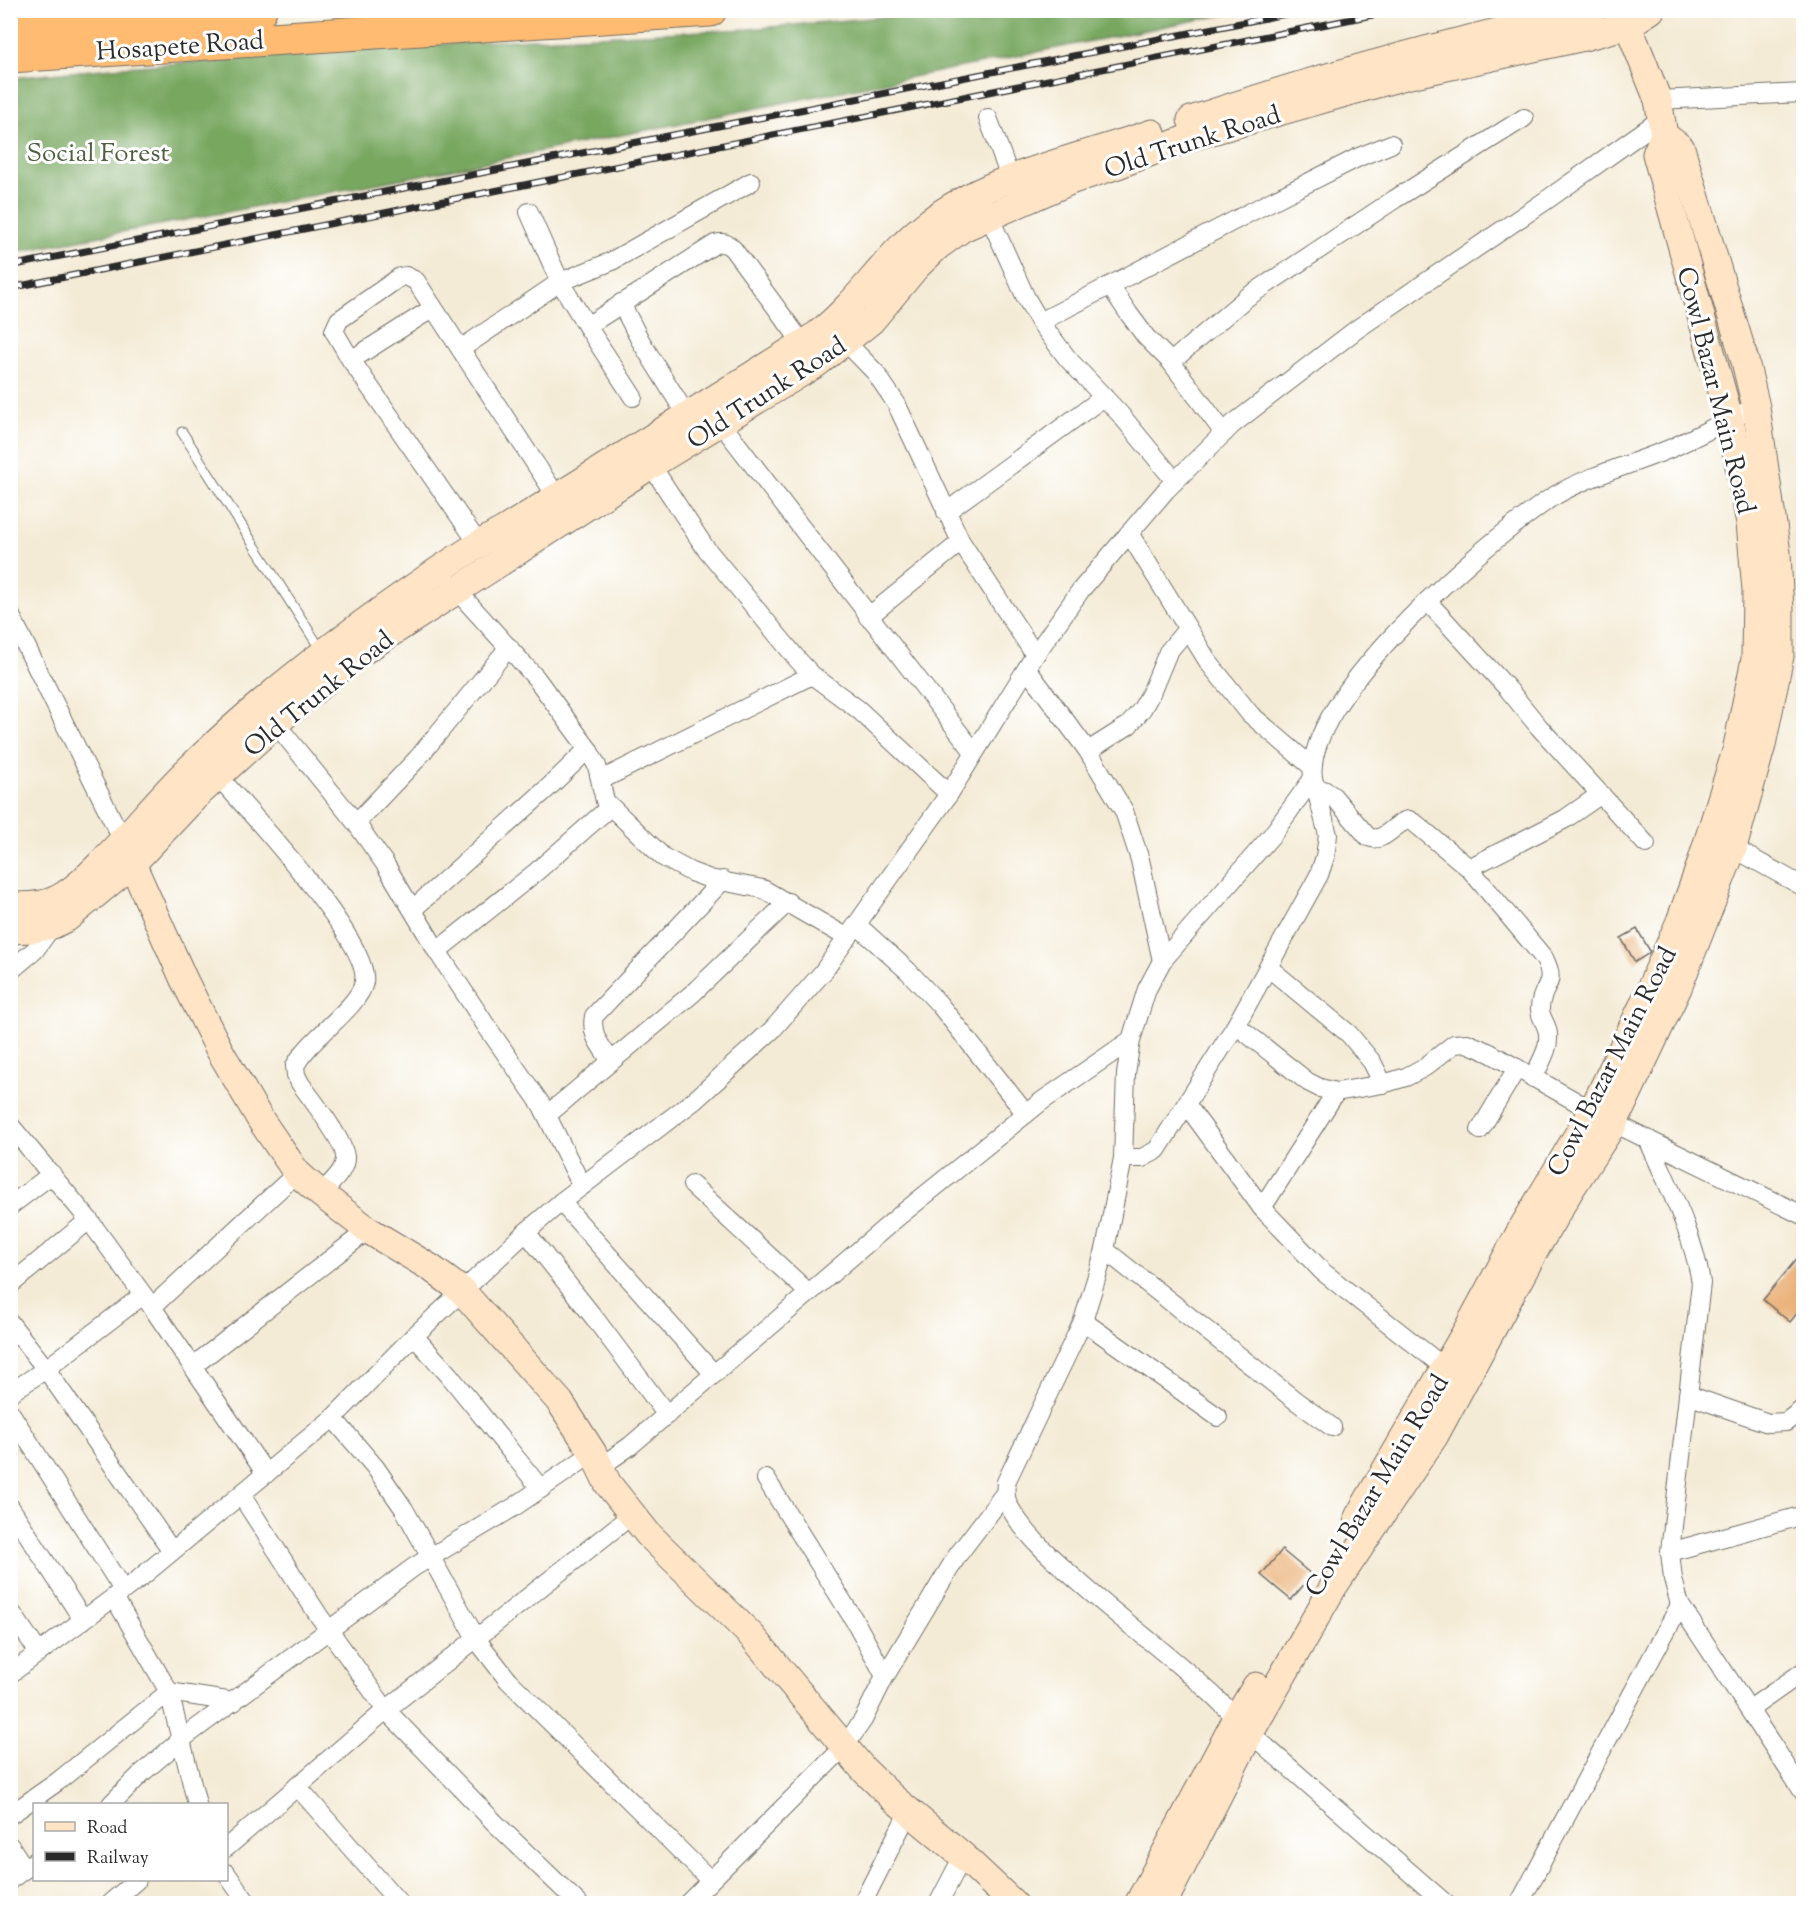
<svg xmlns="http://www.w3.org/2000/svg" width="1814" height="1914" viewBox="0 0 1814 1914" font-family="'Sorts Mill Goudy',serif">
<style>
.forest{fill:#78a761;stroke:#526946;stroke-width:1.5}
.building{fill:#eab077}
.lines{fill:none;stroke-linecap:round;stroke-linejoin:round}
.lane-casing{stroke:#716e67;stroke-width:11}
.street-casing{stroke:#716e67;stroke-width:20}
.secondary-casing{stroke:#716e67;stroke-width:29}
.highway-casing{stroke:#716e67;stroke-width:35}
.lane{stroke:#fff;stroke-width:9}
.street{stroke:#fff;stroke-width:18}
.secondary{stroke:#ffe4c6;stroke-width:27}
.highway{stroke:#ffbb71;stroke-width:33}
.rail-casing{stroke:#2b2b2b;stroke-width:7}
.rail{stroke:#fff;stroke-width:4.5;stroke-dasharray:14;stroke-linecap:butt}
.labels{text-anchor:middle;stroke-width:6;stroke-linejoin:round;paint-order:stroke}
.street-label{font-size:26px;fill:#2b2b2b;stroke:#fff}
.park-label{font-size:26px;fill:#506042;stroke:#fff}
</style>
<rect width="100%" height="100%" fill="#fff"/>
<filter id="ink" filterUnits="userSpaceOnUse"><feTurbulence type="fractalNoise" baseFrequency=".0167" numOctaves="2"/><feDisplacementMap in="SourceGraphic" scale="12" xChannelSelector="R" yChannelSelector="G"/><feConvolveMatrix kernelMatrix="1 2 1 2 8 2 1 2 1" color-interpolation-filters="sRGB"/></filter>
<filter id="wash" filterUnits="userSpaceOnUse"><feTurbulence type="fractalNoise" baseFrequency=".008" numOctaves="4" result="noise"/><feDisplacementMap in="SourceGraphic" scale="24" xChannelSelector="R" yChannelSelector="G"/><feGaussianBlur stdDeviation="1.35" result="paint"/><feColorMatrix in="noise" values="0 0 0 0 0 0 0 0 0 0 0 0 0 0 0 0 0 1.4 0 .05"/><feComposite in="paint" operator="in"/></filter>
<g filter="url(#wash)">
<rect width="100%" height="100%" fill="#f4ebd6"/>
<polygon class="forest" points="947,11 1242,11 437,172 11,253 11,78 123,67 472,42 749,29"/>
<g id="blocks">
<g class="building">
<polygon points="1637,929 1650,951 1648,954 1635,962 1621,938"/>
<polygon points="1803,1251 1803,1306 1790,1322 1763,1300"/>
<polygon points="1282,1550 1312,1575 1291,1600 1261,1575"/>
</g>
</g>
</g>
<g filter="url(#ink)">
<use href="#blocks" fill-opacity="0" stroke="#716e67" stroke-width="1.5"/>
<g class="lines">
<defs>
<polyline id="lane" points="182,432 321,650"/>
<g id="street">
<polyline points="1658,100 1804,93"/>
<polyline points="988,118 1011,180"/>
<polyline points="985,207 1026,298 1040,322 1068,359 1120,414 1175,481"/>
<polyline points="529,212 560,282 587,326 633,397"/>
<polyline points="1110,286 1129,314 1146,337 1171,362 1224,433"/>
<polyline points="621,303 640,340 687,416"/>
<polyline points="1040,322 1266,204 1359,157 1391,144"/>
<path d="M 587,326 L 715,244 C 723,242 727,243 733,249 L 803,344"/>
<polyline points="837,333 875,372 896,403 961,542 1035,655"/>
<polyline points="462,348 560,282 610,262 751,182"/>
<polyline points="351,360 433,308"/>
<polyline points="1171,362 1246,298 1395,199 1524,118"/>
<polyline points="720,422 974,752"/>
<polyline points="651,465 704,546 798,660 812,675 859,710 949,794"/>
<polyline points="946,512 1104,397"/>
<polyline points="1129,533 1209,663 1250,714 1311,766"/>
<polyline points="478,543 351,360 334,331 339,320 400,277 406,276 416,281 557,497"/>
<polyline points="450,583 536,678 588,749 597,766 605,801 663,857 691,872 710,879 763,889 848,938"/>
<polyline points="1427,601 1508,689 1539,727 1646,844"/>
<polyline points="10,614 123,841"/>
<polyline points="868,617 961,542"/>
<polyline points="1027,669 1088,751 1124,811 1140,860 1162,961"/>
<polyline points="276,724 356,823 385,864 437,951 487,1027 541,1104 582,1186"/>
<polyline points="1088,751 1129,725 1142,709 1151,693 1168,652 1187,629"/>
<path d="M 218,776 C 247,809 372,943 364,982 C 359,1008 309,1038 295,1066 L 296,1075 L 300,1083 C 310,1097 347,1144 345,1159 C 344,1173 329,1184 321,1194"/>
<polyline points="601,780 812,675"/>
<path d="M 1315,790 L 1324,790 L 1333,796 L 1368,837 C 1385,844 1394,822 1409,820 L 1416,824 L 1469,868 L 1544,958 C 1558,986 1542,983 1540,1007 C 1539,1016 1545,1021 1547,1029 C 1552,1046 1540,1063 1533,1078"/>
<polyline points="356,823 417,759 509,647"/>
<polyline points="1733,848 1804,887"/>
<polyline points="1469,868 1565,819 1601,794"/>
<polyline points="413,909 550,786 588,749"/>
<polyline points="857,925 908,971 939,1004 1026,1114"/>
<polyline points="437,951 536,872 610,807"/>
<polyline points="1269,968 1349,1034 1372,1062 1383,1084"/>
<polyline points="10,971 35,950 53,925"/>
<polyline points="1236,1025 1308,1082 1320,1088 1336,1092 1383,1084 1406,1077 1425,1067 1454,1044 1467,1043 1490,1053 1614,1123 1804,1216"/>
<path d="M 611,1061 C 601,1046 590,1035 594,1016 L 723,880"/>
<polyline points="1186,1104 1262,1208 1323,1272 1445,1368"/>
<polyline points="547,1115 693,993 788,902"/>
<polyline points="10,1125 89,1220 152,1307 266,1474"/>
<polyline points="1480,1130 1517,1068"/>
<path d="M 1648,1139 C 1668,1186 1693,1232 1701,1283 L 1670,1552 L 1673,1579 L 1680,1605 L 1804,1793"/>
<polyline points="1123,1158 1142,1158 1157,1150 1236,1025 1319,875 1325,857 1328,835 1313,778"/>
<polyline points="692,1185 809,1293"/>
<polyline points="561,1202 714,1374"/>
<polyline points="10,1206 52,1174"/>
<polyline points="1262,1208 1336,1092"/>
<polyline points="526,1232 596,1320 667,1415"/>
<polyline points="1105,1250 1296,1401 1332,1427"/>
<polyline points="10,1285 89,1220"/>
<polyline points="152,1307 297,1173"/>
<polyline points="1083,1321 1218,1417"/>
<polyline points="10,1323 46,1369 172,1551"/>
<polyline points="414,1336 449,1375 541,1489"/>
<polyline points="193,1366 368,1230"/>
<polyline points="10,1393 46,1369 143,1295"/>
<polyline points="1688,1395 1768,1423 1786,1422 1804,1408"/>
<polyline points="10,1412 123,1590"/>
<polyline points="333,1418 375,1467 404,1509 477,1640 508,1680 710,1880"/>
<polyline points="600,1467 630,1446 899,1216 1042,1101 1131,1040"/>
<polyline points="766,1479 856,1623 885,1676"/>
<polyline points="241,1495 319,1616 386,1710 495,1823 579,1904"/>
<polyline points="10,1507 83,1620"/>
<polyline points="1670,1552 1804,1515"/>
<polyline points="114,1597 169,1692 197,1804"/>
<polyline points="10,1610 39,1653"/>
<polyline points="10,1674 140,1578 333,1418 414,1336 526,1232 561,1202 695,1100 772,1030 823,972 949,794 1035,655 1080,591 1166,490 1233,424 1357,329 1548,199 1661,119"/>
<polyline points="1750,1709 1804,1671"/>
<polyline points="297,1786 400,1904"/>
<polyline points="111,1804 142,1773 182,1739 414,1567 514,1507 593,1453"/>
<polyline points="10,1815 57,1782 169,1692 234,1702"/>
<polyline points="10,1846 25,1869"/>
<polyline points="226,1848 386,1710 633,1514"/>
<polyline points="226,1873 248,1904"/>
<polyline points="10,1880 34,1862"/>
<polyline points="109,1904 137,1880"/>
<polyline points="687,1904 844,1747 863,1720 885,1676 957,1556 1005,1493"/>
<polyline points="862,1904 909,1811"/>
<polyline points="938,1904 963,1856"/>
<path d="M 1446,1904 L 1250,1733 C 1200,1676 1135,1632 1079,1582 C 1055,1561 1026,1536 1010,1508 C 1005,1500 1005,1491 1006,1482 L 1083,1321 L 1105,1250 L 1123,1158 L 1126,1074 L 1131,1040 L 1147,989 L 1162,961 L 1272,835 L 1313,778 C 1303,702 1468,559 1526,516 C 1536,509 1545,501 1556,495 C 1592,474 1635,464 1674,447 C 1701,434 1728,420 1756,407"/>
<polyline points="1519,1904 1680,1605"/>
</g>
<g id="secondary">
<path d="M 1191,120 C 1323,75 1457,40 1592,10"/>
<polyline points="126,850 184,980 220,1051 260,1119 297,1173 321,1194 368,1230 431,1268 462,1291 560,1402 593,1453 608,1484 648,1534 752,1636 864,1770 893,1798 963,1856 1014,1904"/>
<path d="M 10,906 C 27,906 44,906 59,898 C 76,889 91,873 104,860 C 135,829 162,794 194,764 C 269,691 352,629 439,570 C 460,556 481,542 504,530 L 818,334 C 859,302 885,257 924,226 C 985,176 1078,159 1152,133"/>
<polyline points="10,930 33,929 53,925 67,918 132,864 195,797 294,707 357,655 651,465 816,364 871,321 916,267 938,246 963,228 1073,180 1118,165 1191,137 1405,76 1584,37 1628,25 1651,10"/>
<polyline points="1358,1517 1468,1328 1521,1230 1592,1111 1642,1007 1680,921 1700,866 1736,751 1755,659 1756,590 1750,523 1730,420 1656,154 1664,135"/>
<polyline points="1138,1904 1237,1718 1256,1686"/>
<polyline points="1163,1904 1250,1733 1332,1589 1434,1437 1535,1250 1572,1187 1614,1123 1678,988 1733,848 1762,745 1780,656 1780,611 1777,553 1756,407 1745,361 1681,148 1664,135 1658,100 1628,25 1625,10"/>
</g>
<g id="highway">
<polyline points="10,30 260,10"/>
<polyline points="10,56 710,10"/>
</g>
</defs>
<use href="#lane" class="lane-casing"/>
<use href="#street" class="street-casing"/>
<use href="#secondary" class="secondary-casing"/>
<use href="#highway" class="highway-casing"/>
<use href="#lane" class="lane"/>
<use href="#street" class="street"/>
<use href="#secondary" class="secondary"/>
<use href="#highway" class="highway"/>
<defs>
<g id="rail">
<polyline points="10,266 1306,10"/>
<polyline points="10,288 1397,10"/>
</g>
</defs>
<use href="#rail" class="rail-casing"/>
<use href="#rail" class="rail"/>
</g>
</g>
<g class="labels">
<g class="street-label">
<text transform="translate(180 45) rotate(-4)" y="9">Hosapete Road</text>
<text transform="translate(1192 141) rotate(-18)" y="9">Old Trunk Road</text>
<text transform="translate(1717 390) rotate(76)" y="9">Cowl Bazar Main Road</text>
<text transform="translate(766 392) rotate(-33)" y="9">Old Trunk Road</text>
<text transform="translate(318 693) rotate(-39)" y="9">Old Trunk Road</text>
<text transform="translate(1611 1061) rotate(-63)" y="9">Cowl Bazar Main Road</text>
<text transform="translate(1376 1485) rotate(-59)" y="9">Cowl Bazar Main Road</text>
</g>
<g class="park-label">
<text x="98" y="161">Social Forest</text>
</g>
</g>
<rect width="1814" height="1914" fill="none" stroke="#fff" stroke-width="36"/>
<rect x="33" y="1803" width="195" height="78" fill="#ffffff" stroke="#aaaaaa" stroke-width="1.5"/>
<rect x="45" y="1822" width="30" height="9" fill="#ffe4c6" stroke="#aaaaaa" stroke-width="1.5"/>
<text x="87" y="1833" font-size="18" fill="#2b2b2b">Road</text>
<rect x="45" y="1852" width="30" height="9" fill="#2b2b2b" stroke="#aaaaaa" stroke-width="1.5"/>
<text x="87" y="1863" font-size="18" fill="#2b2b2b">Railway</text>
</svg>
